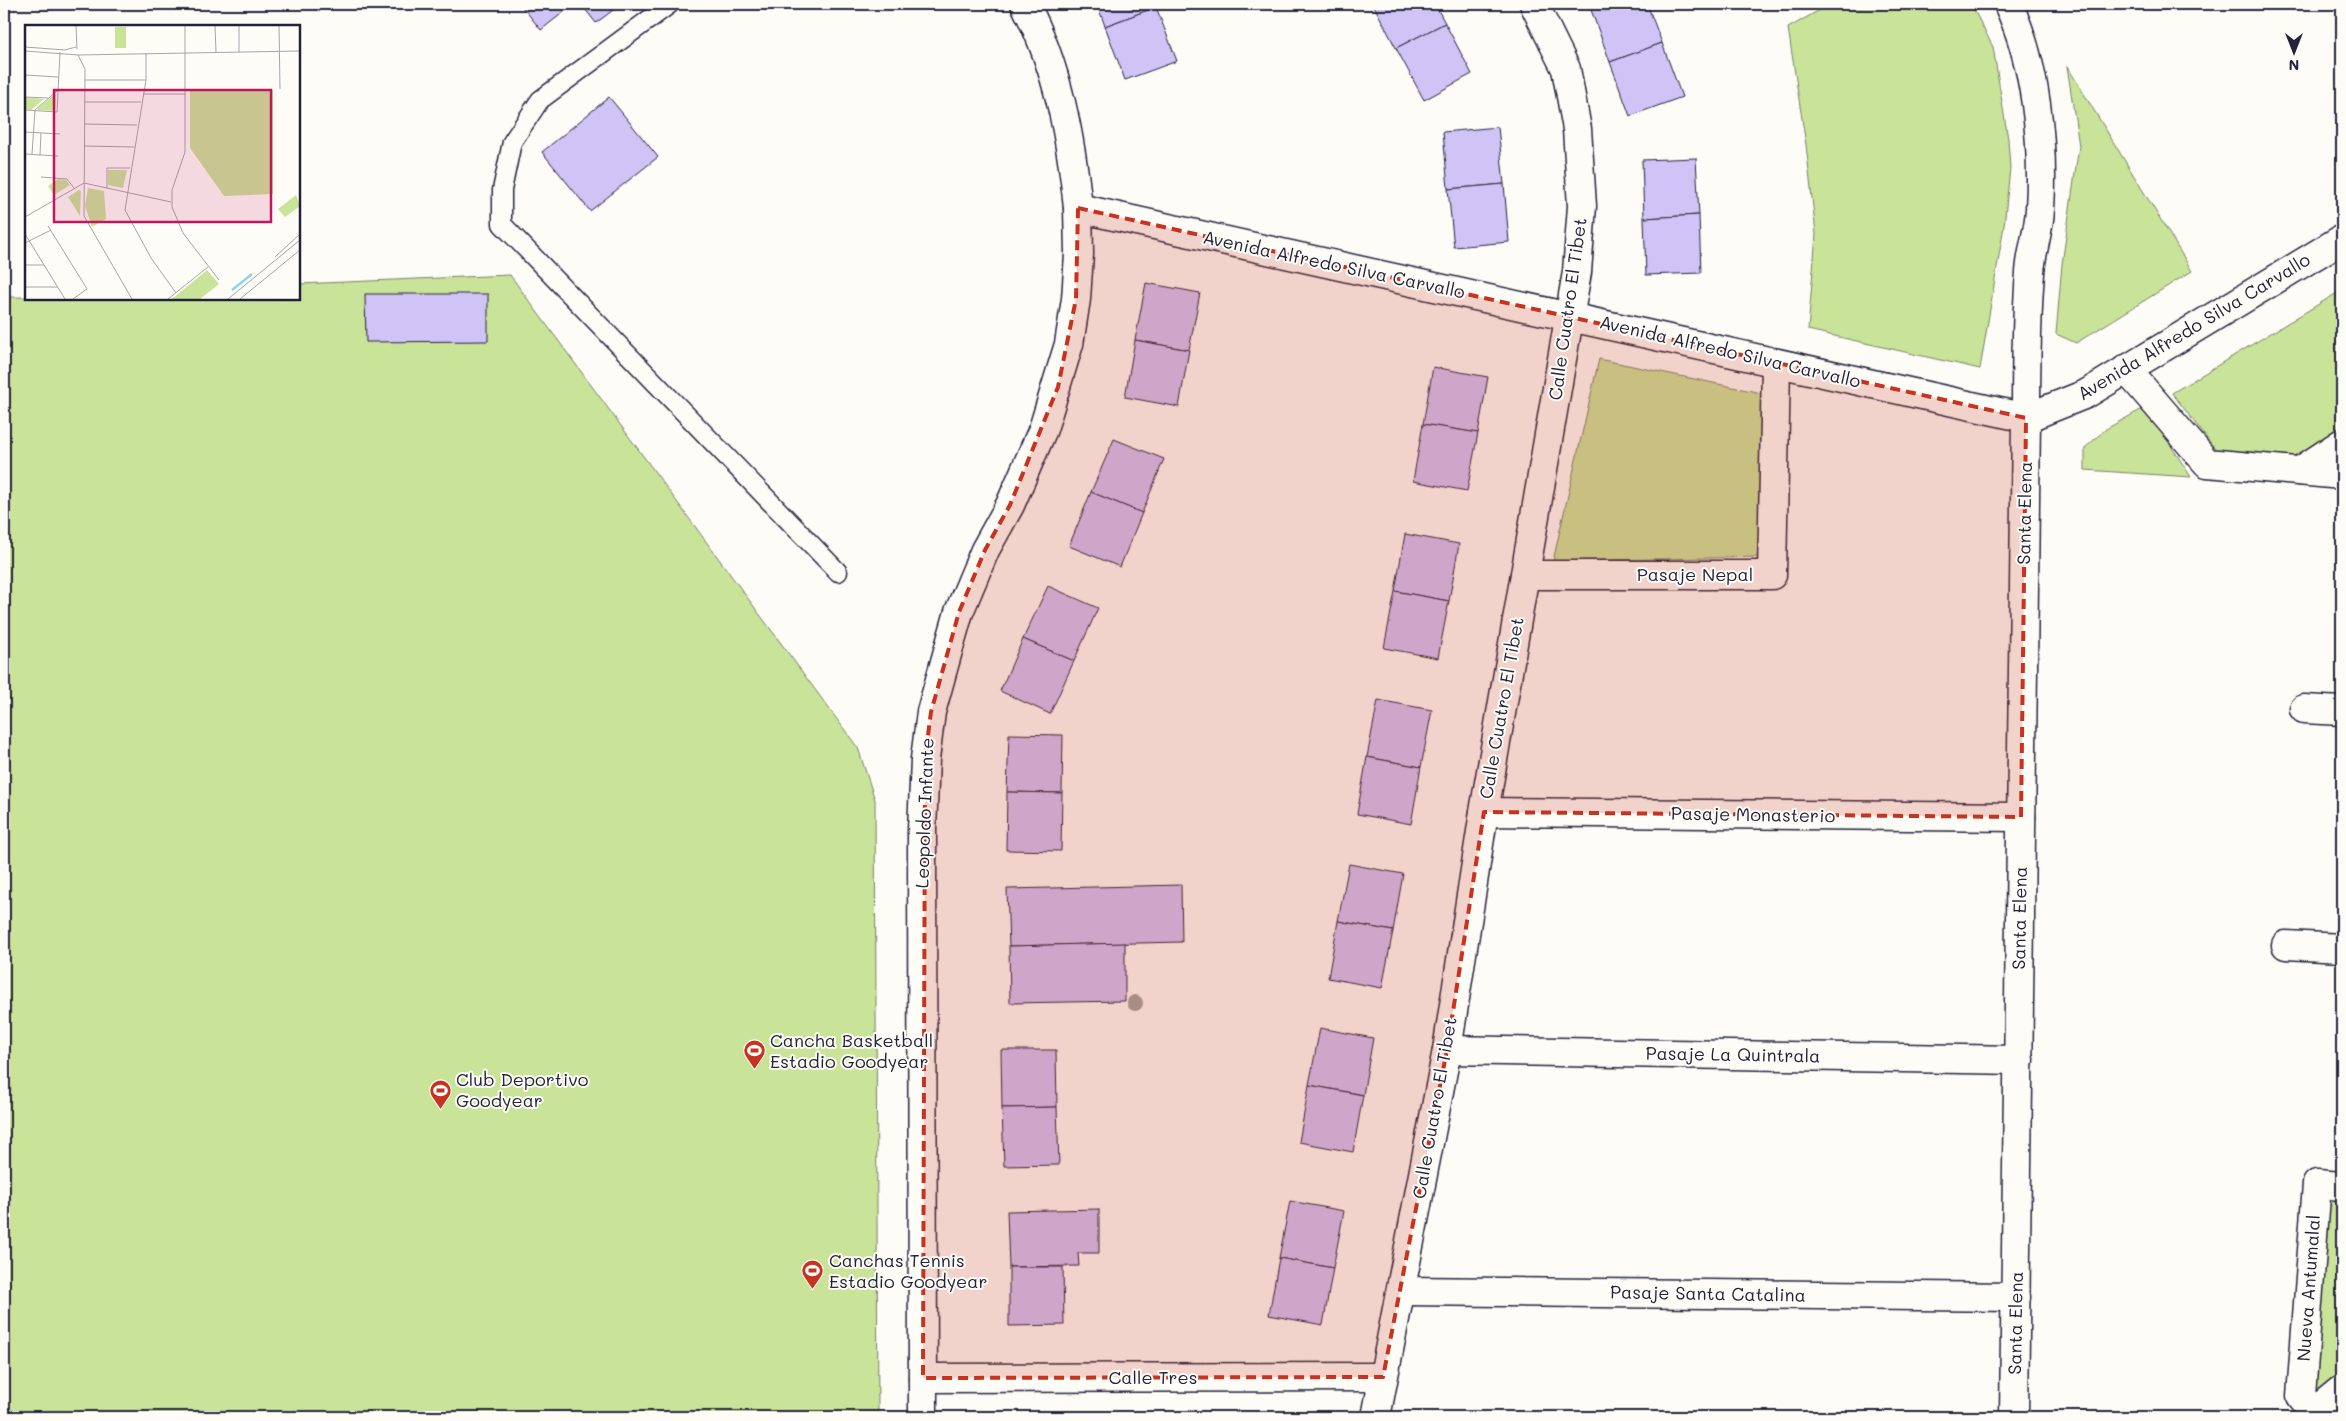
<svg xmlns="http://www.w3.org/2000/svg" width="2346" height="1421" viewBox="0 0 2346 1421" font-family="Mali,sans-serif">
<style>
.green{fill:#c9e399;stroke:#76826a}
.building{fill:#d0c3f5;stroke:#22223b}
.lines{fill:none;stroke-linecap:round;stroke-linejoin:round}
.service-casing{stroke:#22223b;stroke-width:21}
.minor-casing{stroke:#22223b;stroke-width:31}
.tertiary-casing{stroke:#22223b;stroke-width:31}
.service{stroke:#fdfcf7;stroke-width:18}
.minor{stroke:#fdfcf7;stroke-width:28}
.tertiary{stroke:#fdfcf7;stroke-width:28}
.tree{fill:#a0a49f}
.marked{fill:#c8321e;fill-opacity:0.2;stroke:#c8321e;stroke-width:4;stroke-dasharray:10 6;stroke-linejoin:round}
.labels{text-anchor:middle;stroke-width:4;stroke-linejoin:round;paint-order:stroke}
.street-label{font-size:18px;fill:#22223b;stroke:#fdfcf7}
.poi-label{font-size:18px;fill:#22223b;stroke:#fdfcf7;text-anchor:start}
.inset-river{fill:none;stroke:#8ed3f0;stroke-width:2.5}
.inset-road{fill:none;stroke:#a5a5ac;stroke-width:1}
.view{fill:#c2185b;fill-opacity:0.15;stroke:#c2185b;stroke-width:2.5}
.inset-edge{fill:none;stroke:#22223b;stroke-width:2.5}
</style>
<rect width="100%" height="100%" fill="#fdfcf7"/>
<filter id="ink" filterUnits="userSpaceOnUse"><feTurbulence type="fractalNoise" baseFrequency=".02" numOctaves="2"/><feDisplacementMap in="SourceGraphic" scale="10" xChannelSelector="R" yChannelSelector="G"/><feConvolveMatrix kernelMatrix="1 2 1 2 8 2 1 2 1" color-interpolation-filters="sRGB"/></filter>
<g filter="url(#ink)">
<g class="green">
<polygon points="1830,4 1971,4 1993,47 2008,139 2010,168 2004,226 1980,369 1808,330 1816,234 1806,145 1788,28"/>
<polygon points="2067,66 2192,271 2076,343 2056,334 2062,264 2079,146"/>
<polygon points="510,275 858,748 875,800 878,1417 4,1417 4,297 299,299 299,284"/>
<polygon points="2342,290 2342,433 2299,462 2219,454 2172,393"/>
<polygon points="1599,359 1766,394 1762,557 1553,561"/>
<polygon points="2146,407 2191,477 2085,470 2085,448 2106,429"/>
<polygon points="2342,1193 2342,1373 2323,1389 2309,1389 2330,1200"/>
</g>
<g class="building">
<polygon points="520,4 574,4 541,30"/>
<polygon points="581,4 621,4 596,23"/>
<polygon points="1097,4 1155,4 1156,7 1105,26"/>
<polygon points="1373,4 1435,4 1445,23 1396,48"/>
<polygon points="1600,4 1647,4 1662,43 1610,62 1590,7"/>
<polygon points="1156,7 1177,61 1125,80 1105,26"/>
<polygon points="1445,23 1472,74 1424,100 1396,48"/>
<polygon points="1662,43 1682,97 1630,116 1610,62"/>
<polygon points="609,97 658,157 590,211 542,152"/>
<polygon points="1498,127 1504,184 1448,189 1443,132"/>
<polygon points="1696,158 1699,215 1644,218 1642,160"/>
<polygon points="1504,184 1509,242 1454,247 1448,189"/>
<polygon points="1699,215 1701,273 1646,275 1644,218"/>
<polygon points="1146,283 1200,293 1189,350 1135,340"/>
<polygon points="365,294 488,294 488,341 366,342"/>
<polygon points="1135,340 1189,350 1179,407 1125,397"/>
<polygon points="1433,367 1488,377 1478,433 1423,424"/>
<polygon points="1423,424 1478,433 1467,491 1413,481"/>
<polygon points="1114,439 1164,459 1142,513 1091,492"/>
<polygon points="1091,492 1142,513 1120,567 1069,546"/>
<polygon points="1405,534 1459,544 1449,601 1395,591"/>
<polygon points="1048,586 1098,608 1074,661 1023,639"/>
<polygon points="1395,591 1449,601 1438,658 1384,648"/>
<polygon points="1023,639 1074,661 1050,714 1000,691"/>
<polygon points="1378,700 1432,710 1421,767 1367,757"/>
<polygon points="1009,734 1063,735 1062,793 1007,792"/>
<polygon points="1367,757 1421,767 1411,824 1357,814"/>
<polygon points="1007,792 1062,793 1061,851 1006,850"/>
<polygon points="1349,864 1403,874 1393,931 1338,921"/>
<polygon points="1181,885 1182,942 1009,946 1007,889"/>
<polygon points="1338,921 1393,931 1382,988 1328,978"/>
<polygon points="1125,943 1125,1001 1010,1003 1009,946"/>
<polygon points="1320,1028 1373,1038 1363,1095 1309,1085"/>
<polygon points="1001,1050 1056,1050 1057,1107 1002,1108"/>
<polygon points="1309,1085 1363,1095 1353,1152 1299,1142"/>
<polygon points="1057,1107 1059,1165 1004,1166 1002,1108"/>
<polygon points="1290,1201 1344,1211 1333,1268 1279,1258"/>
<polygon points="1099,1209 1099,1253 1078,1253 1079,1266 1009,1267 1007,1211"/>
<polygon points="1279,1258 1333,1268 1323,1325 1269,1315"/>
<polygon points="1009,1267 1063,1267 1064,1325 1009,1326"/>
</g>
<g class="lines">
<defs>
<polyline id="service" points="670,4 540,100 512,142 502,190 502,224 838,572"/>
<g id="minor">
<path d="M 1025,4 C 1058,67 1071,139 1078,208"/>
<path d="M 2008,4 C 2036,63 2044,144 2040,209 C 2039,231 2031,252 2030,273 C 2026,322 2026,370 2026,418"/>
<polyline points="2126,369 2207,463 2342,475"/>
<polyline points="2300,471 2342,443"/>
<polyline points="1525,575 1772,575 1776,363"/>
<polyline points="2304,709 2342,711"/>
<polyline points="1484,812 2021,817"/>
<polyline points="2286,945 2342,948"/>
<polyline points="1447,1050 2019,1060"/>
<polyline points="1401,1291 2016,1297"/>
<polyline points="923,1378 1383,1377"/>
<polyline points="2314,1412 2342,1389"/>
<polyline points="1376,1417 1447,1050 1484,812 1577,272 1582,206 1577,129 1566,69 1534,4"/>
<polyline points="2314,1417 2314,1412 2301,1396 2317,1184 2342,1186"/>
</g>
<g id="tertiary">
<polyline points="923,1417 922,830 925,759 931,712 946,658 959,612 985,550 1010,505 1043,429 1069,344 1076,299 1079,254 1078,208 2026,418 2086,394 2342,239"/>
<polyline points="2014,1417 2026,418"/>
</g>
</defs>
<use href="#service" class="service-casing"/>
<use href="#minor" class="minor-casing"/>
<use href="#tertiary" class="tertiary-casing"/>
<use href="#service" class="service"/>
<use href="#minor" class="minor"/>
<use href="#tertiary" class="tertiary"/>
</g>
<circle class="tree" cx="1135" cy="1003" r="8"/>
</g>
<path class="marked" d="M 1078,208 L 2026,418 L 2021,817 L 1484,812 L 1447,1050 L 1383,1377 L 923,1378 L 925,759 L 931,712 L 959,612 L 985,550 L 1010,505 L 1058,387 L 1076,299 Z"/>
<defs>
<symbol id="stadium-pin" viewBox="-11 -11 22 30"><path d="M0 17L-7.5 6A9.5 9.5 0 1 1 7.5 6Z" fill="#c8321e" stroke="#fdfcf7"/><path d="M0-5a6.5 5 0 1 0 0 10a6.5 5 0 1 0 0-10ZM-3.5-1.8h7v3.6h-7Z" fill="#fff"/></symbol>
</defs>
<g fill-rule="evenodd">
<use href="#stadium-pin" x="742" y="1038" width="25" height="34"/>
<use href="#stadium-pin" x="428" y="1078" width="25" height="34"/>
<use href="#stadium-pin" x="800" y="1258" width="25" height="34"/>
</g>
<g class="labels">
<g class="street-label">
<text transform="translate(1334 265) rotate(12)" y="6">Avenida Alfredo Silva Carvallo</text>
<text transform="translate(1568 309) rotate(-82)" y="6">Calle Cuatro El Tibet</text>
<text transform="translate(2194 327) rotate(-31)" y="6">Avenida Alfredo Silva Carvallo</text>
<text transform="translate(1730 352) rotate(13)" y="6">Avenida Alfredo Silva Carvallo</text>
<text transform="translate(2025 513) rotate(-89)" y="6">Santa Elena</text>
<text x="1695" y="581">Pasaje Nepal</text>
<text transform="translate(1502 708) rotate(-80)" y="6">Calle Cuatro El Tibet</text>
<text transform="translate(925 813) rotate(-88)" y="6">Leopoldo Infante</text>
<text transform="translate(1753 815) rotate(1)" y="6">Pasaje Monasterio</text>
<text transform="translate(2020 918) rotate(-89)" y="6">Santa Elena</text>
<text transform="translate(1733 1055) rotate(1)" y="6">Pasaje La Quintrala</text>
<text transform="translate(1435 1108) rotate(-80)" y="6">Calle Cuatro El Tibet</text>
<text transform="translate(2309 1288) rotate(-86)" y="6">Nueva Antumalal</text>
<text transform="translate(1708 1294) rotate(1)" y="6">Pasaje Santa Catalina</text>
<text transform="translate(2016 1323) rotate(-89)" y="6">Santa Elena</text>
<text x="1153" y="1384">Calle Tres</text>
</g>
<g class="poi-label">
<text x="770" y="1047">Cancha Basketball<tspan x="770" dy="21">Estadio Goodyear</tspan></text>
<text x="456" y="1086">Club Deportivo<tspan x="456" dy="21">Goodyear</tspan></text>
<text x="829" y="1267">Canchas Tennis<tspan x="829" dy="21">Estadio Goodyear</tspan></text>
</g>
</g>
<g transform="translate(25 25)">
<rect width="275" height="275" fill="#fdfcf7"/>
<path d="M 90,2 L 101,2 L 101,23 L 90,23 ZM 165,65 L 248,65 L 248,169 L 199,171 L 165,123 ZM 31,68 L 30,86 L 13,85 L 12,84 ZM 0,72 L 19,74 L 6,85 L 0,84 ZM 83,145 L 102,145 L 98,163 L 83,160 ZM 33,154 L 41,155 L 45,160 L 29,170 L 23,161 ZM 63,163 L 79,166 L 81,194 L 67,202 L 60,181 ZM 54,165 L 56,166 L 55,191 L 43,172 ZM 271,170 L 275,181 L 260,192 L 253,184 ZM 182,245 L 194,259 L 175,274 L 147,274 Z" fill="#c9e399"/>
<path class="inset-river" d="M 207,265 L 227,249"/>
<path class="inset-road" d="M 51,1 L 52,24M 160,1 L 160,127 L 147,165 L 147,182 L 158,208 L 194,255M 190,1 L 191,27M 214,1 L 214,27M 254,1 L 255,64M 0,22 L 40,25 L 51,22M 0,26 L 53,30 L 275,26M 121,28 L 121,55 L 100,185 L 126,233 L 151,268M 53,30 L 60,44 L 59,191 L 107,274M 0,50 L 33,52M 60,55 L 121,55M 118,69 L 161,69M 0,72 L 23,73M 60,77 L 116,77M 0,85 L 32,87 L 35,27M 59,99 L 112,100M 0,107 L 35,109M 59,121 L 109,122M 0,129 L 33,131M 7,129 L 10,85 L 32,66M 15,130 L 16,108M 16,152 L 42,154 L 49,163M 82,163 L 82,143 L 105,143M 0,192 L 59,158 L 146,177M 23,201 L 62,264 L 48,274M 0,209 L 40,274M 0,218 L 26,205M 250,232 L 275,209M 0,240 L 19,240M 0,262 L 33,262M 143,274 L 183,242M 203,274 L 275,215M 215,274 L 275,225"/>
<path class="view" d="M 29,65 L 246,65 L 246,197 L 29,197 Z"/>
<rect width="275" height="275" class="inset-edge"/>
</g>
<rect width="2346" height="1421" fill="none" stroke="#fdfcf7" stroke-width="20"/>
<rect x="10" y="10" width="2326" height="1401" fill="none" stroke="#22223b" stroke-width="2" filter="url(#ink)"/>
<g transform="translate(2294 52) rotate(180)" stroke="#fdfcf7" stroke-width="4" paint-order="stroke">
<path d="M0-4L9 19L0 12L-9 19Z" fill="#22223b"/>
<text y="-8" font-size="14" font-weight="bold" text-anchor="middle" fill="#22223b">N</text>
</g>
</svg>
